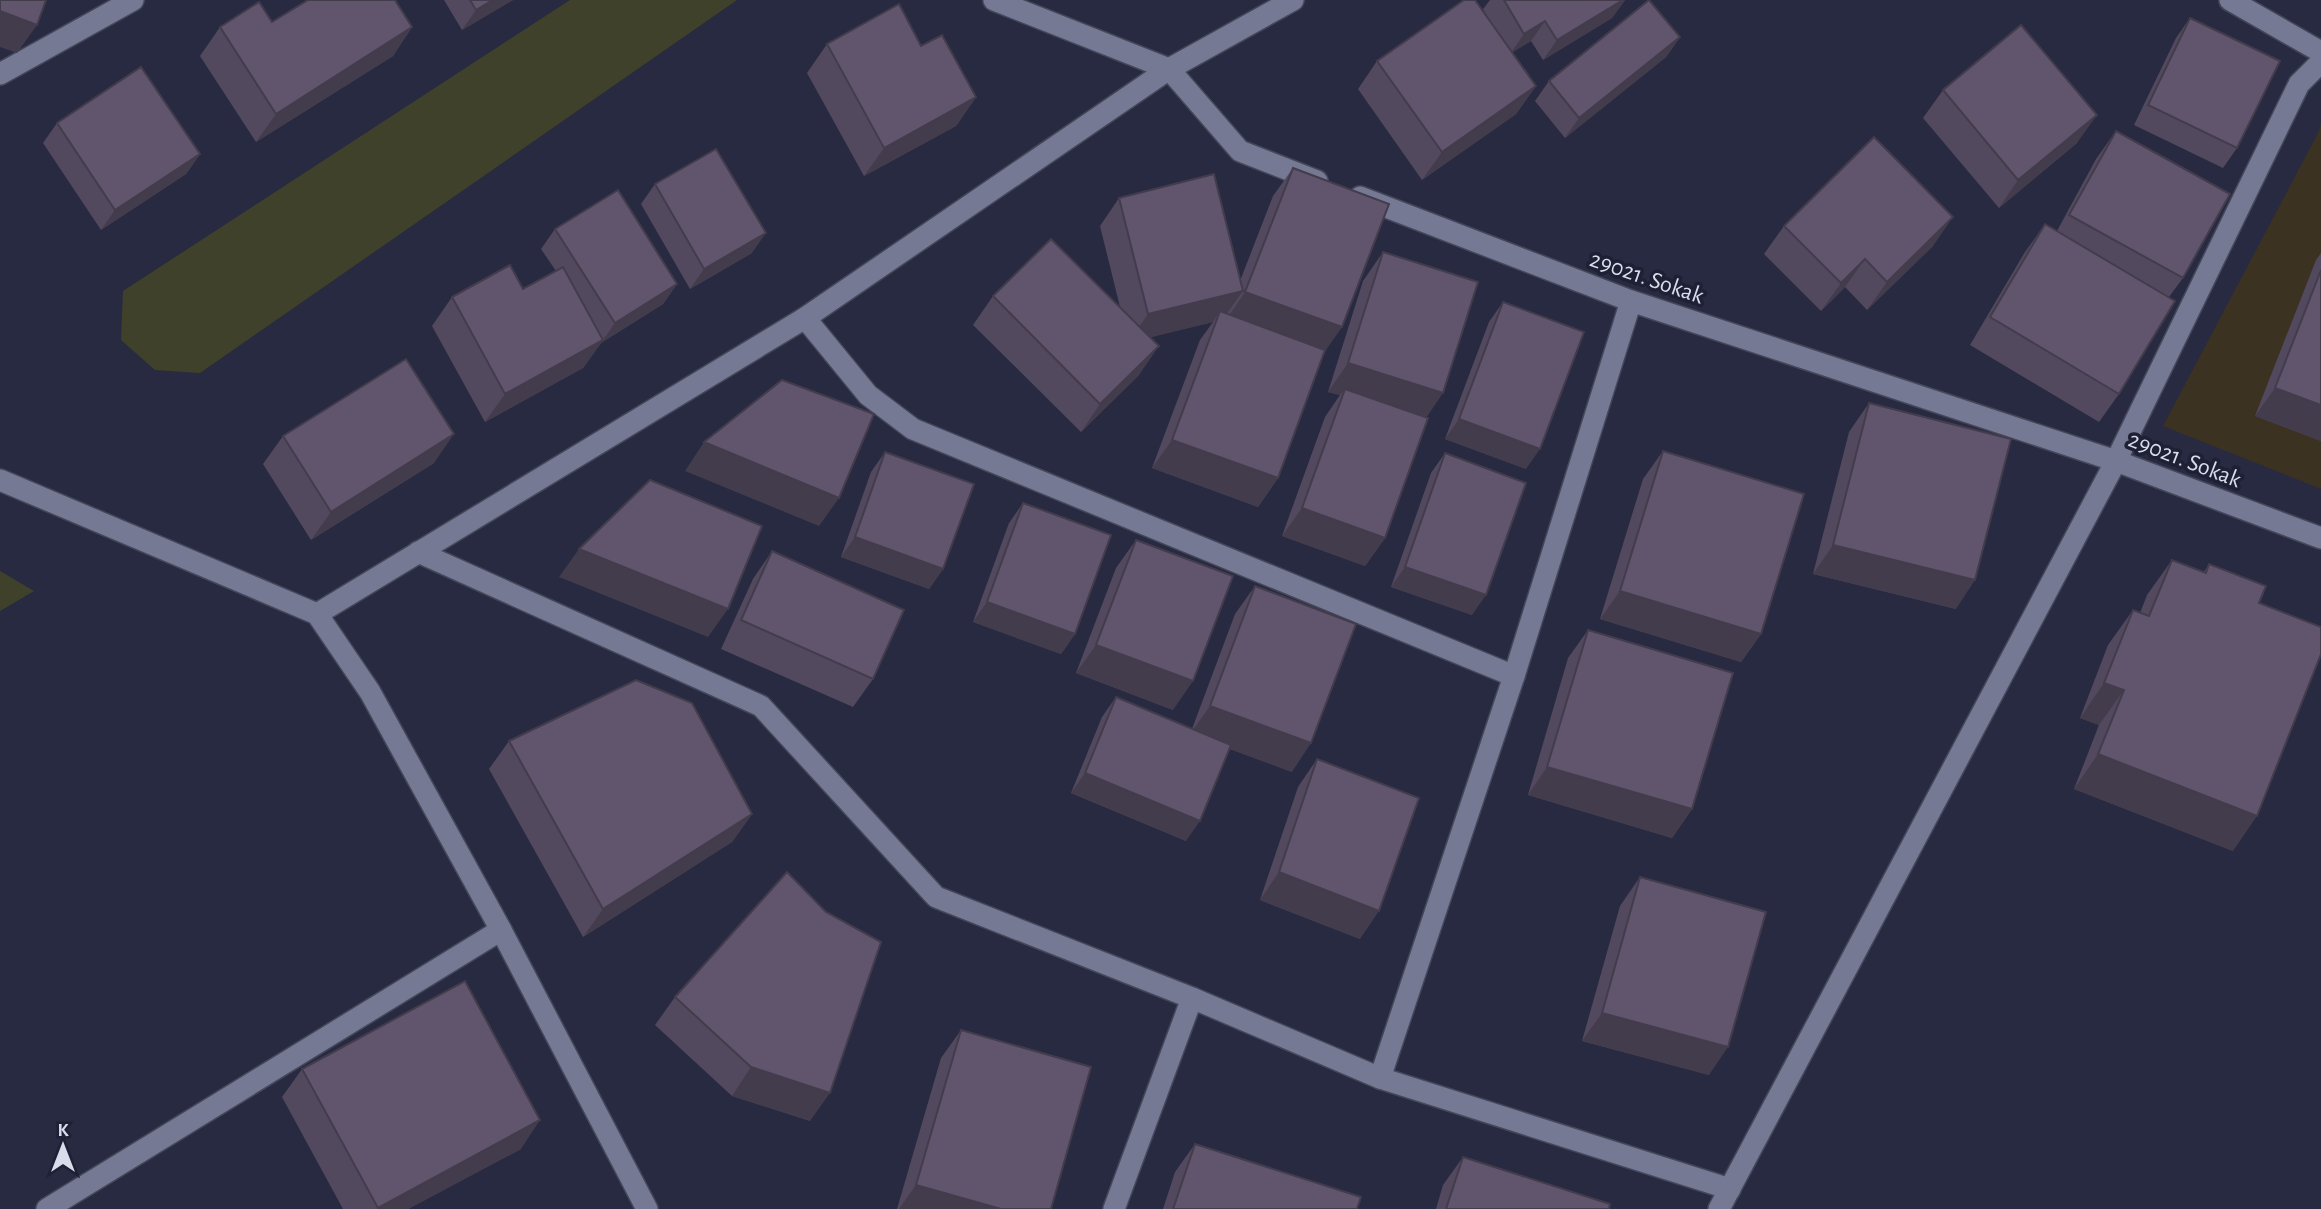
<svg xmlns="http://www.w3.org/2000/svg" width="2321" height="1209" viewBox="0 0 2321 1209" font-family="'Alegreya Sans',sans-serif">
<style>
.education{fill:#3b3222}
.green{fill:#40412a}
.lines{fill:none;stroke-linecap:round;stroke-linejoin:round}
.minor-casing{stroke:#444759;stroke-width:24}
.tertiary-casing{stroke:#444759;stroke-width:24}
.minor{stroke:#757993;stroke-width:21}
.tertiary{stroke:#757993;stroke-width:21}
.wall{fill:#53495e}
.shaded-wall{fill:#433c4c}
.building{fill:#60556d;stroke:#433c4c;stroke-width:2}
.labels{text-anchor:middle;stroke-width:7;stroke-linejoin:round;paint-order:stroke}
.street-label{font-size:24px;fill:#d9dcea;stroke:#1e2035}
</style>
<rect width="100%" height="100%" fill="#272a40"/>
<polygon class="education" points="2321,124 2321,489 2163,426 2318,133"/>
<g class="green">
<polygon points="570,0 737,0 200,373 155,370 121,340 123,291"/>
<polygon points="0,571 34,591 0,611"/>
</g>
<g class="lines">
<defs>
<g id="minor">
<polyline points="994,0 1169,69 1240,151 1317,181"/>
<polyline points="2230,0 2321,52"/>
<polyline points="0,74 133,0"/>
<polyline points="1360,197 1631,301 2116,461 2321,538"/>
<polyline points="805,318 868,395 913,429 1514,676"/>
<polyline points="418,552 761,706 936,897 1192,998 1380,1078 1730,1189"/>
<polyline points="317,614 805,318 1169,69 1293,0"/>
<polyline points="1380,1078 1514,676 1631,301"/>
<polyline points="47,1209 501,930"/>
<polyline points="1114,1209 1192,998"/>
<polyline points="1719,1209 2116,461 2299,84 2321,62"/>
</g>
<polyline id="tertiary" points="0,480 317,614 370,692 501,930 647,1209"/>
</defs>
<use href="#minor" class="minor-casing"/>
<use href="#tertiary" class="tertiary-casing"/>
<use href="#minor" class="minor"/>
<use href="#tertiary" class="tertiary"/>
</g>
<g class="wall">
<polygon points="444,0 513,0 462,30"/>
<polygon points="1490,0 1625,0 1612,18 1543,60 1531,41 1512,52 1536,86 1516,114 1422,180 1358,89 1377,61 1490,21 1483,9"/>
<polygon points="2190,18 2237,148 2223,168 2134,125 2176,38"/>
<polygon points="272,22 412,27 393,56 256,142 200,56 220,27"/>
<polygon points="1680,37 1666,57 1565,138 1535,101 1549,81"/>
<polygon points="827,44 921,46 976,97 956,126 864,176 807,73"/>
<polygon points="1943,90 2077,143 1999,208 1923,118"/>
<polygon points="57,123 200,154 186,174 101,230 43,143"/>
<polygon points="2116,131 2183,278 2169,297 2119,394 2099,422 1970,345 2025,252 2045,224 2057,231 2096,159"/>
<polygon points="1293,168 1322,356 1278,478 1258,507 1152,468 1200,340 1213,322 1150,337 1139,375 1081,432 973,325 993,296 1120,307 1100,226 1119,198 1240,281 1273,196"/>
<polygon points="655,184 752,253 690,289 641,204"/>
<polygon points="1784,226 1933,246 1867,310 1845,287 1821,311 1764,254"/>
<polygon points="555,229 677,284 663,304 601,343 583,368 485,422 432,326 452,297 523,289 556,271 541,249"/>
<polygon points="1383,252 1426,417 1385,538 1365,566 1282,536 1325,417 1340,395 1328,392 1363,281"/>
<polygon points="2321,253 2321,441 2255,416 2316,260"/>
<polygon points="1503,302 1526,469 1445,439 1489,322"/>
<polygon points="1869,403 1956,609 1813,574 1849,432"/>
<polygon points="283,436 434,463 311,540 263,464"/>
<polygon points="1663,451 1761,634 1741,662 1600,619 1643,479"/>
<polygon points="885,452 943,569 929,589 841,557 871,472"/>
<polygon points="1445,453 1472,615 1391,587 1431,473"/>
<polygon points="1023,503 1075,634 1061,654 973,622 1009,523"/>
<polygon points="1136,540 1173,710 1076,673 1116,568"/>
<polygon points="772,551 873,679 853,707 721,649 753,579"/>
<polygon points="2172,560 2204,572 2209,564 2259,603 2233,851 2074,789 2099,725 2080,718 2108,645 2133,610 2140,613 2147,595"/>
<polygon points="1255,586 1292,772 1230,749 1186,841 1071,793 1102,717 1116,697 1192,729 1235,614"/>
<polygon points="1588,630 1692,809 1672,838 1528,795 1568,658"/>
<polygon points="509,741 752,814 732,842 583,937 489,769"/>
<polygon points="1317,759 1360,939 1260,900 1298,787"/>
<polygon points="1640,877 1709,1075 1582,1041 1620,906"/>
<polygon points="826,912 810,1121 732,1096 655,1025 675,997"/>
<polygon points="961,1030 1051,1209 897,1209 941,1058"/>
<polygon points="302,1069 521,1149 408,1209 343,1209 282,1097"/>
<polygon points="1195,1144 1357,1209 1163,1209 1175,1172"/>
<polygon points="1463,1157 1609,1209 1436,1209 1443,1185"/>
</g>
<g class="shaded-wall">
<polygon points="493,0 513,0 462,30 476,10"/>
<polygon points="1623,0 1625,0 1612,18 1543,60 1557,40"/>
<polygon points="0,11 37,25 17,53 0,47"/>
<polygon points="1545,21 1531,41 1510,54 1524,34"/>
<polygon points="412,27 393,56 256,142 276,114"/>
<polygon points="1680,37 1666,57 1565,138 1579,118"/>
<polygon points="1536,86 1516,114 1422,180 1442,152"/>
<polygon points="976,97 956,126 864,176 884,148"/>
<polygon points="2097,115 2077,143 1999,208 2018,180"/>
<polygon points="200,154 186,174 101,230 115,210"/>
<polygon points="1953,217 1933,246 1867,310 1887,282"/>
<polygon points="766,233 752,253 690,289 704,269"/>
<polygon points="1865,259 1845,287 1821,311 1841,283"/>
<polygon points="677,284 663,304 601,343 583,368 485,422 505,394 603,340 615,323"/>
<polygon points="1243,291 1223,319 1220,311 1213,322 1128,343 1148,314"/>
<polygon points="1245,292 1342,327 1322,356 1226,320"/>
<polygon points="1159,346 1139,375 1081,432 1100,404"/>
<polygon points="1348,363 1443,393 1424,421 1345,389 1340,395 1328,392"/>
<polygon points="2275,388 2321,405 2321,441 2255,416"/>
<polygon points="1459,419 1540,449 1526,469 1445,439"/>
<polygon points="454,434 434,463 311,540 331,512"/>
<polygon points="1172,440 1278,478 1258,507 1152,468"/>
<polygon points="704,442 839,498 819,526 685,471"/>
<polygon points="1302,508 1385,538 1365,566 1282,536"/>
<polygon points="855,537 943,569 929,589 841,557"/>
<polygon points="1833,545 1975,580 1956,609 1813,574"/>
<polygon points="579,549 728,609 708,637 559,577"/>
<polygon points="1405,567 1486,595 1472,615 1391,587"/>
<polygon points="1620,591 1761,634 1741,662 1600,619"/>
<polygon points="987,602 1075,634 1061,654 973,622"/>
<polygon points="1096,645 1193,681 1173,710 1076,673"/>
<polygon points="2104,683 2124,690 2099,725 2080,718"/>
<polygon points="1210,706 1311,743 1292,772 1190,734"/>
<polygon points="2098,754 2257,816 2233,851 2074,789"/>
<polygon points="1547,767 1692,809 1672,838 1528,795"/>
<polygon points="1085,773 1200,821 1186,841 1071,793"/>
<polygon points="752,814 732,842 583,937 603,909"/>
<polygon points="1279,872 1379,911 1360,939 1260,900"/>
<polygon points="1602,1013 1728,1047 1709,1075 1582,1041"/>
<polygon points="751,1067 830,1093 810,1121 732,1096"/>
<polygon points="540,1120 521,1149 408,1209 377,1209"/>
<polygon points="916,1185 1001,1209 899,1209"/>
</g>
<g class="building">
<polygon points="0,0 46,0 37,25 0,11"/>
<polygon points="308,0 395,0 412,27 276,114 220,27 259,2 272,22"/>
<polygon points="470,0 493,0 476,10"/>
<polygon points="1464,0 1475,0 1536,86 1442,152 1377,61"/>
<polygon points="1504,0 1623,0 1557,40 1545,21 1524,34"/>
<polygon points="1649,0 1680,37 1579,118 1549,81"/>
<polygon points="899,4 921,46 942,35 976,97 884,148 827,44"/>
<polygon points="2190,18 2280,61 2237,148 2148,105"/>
<polygon points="2021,25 2097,115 2018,180 1943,90"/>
<polygon points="141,67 200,154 115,210 57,123"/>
<polygon points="2116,131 2230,194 2183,278 2069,215"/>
<polygon points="1874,137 1953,217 1887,282 1865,259 1841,283 1784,226"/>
<polygon points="716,149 766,233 704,269 655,184"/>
<polygon points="1293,168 1389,204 1342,327 1245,292"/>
<polygon points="1214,174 1243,291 1148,314 1119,198"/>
<polygon points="618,190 677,284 615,323 555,229"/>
<polygon points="2045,224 2175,301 2119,394 1990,317"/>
<polygon points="1051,239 1159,346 1100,404 993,296"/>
<polygon points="1383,252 1478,282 1443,393 1348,363"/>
<polygon points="510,265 523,289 563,267 603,340 505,394 452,297"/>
<polygon points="2321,270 2321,405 2275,388"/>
<polygon points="1503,302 1584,332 1540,449 1459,419"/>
<polygon points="1220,311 1325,350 1278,478 1172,440"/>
<polygon points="406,359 454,434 331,512 283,436"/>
<polygon points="782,380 874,414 839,498 704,442"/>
<polygon points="1345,389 1428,418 1385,538 1302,508"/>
<polygon points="1869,403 2011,439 1975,580 1833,545"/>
<polygon points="1663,451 1804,494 1761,634 1620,591"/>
<polygon points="885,452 974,484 943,569 855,537"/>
<polygon points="1445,453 1526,483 1486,595 1405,567"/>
<polygon points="650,480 762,526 728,609 579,549"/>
<polygon points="1023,503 1111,535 1075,634 987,602"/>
<polygon points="1136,540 1233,576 1193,681 1096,645"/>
<polygon points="772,551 904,610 873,679 741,620"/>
<polygon points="2172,560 2206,573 2209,564 2266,586 2259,603 2321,627 2321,654 2257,816 2098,754 2124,690 2104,683 2133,610 2149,616"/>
<polygon points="1255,586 1356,624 1311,743 1210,706"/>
<polygon points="1588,630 1733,673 1692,809 1547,767"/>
<polygon points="636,680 692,703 752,814 603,909 509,741"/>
<polygon points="1116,697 1231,745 1200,821 1085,773"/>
<polygon points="1317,759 1419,798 1379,911 1279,872"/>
<polygon points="787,872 826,912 881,942 830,1093 751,1067 675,997"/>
<polygon points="1640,877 1766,912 1728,1047 1602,1013"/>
<polygon points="465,981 540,1120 378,1208 302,1069"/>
<polygon points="961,1030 1091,1067 1051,1209 1001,1209 916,1185"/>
<polygon points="1195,1144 1361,1197 1357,1209 1173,1209"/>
<polygon points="1463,1157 1610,1204 1609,1209 1446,1209"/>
</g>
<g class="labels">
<g class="street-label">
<text transform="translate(1647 277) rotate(19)" y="8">29021. Sokak</text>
<text transform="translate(2185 459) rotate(21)" y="8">29021. Sokak</text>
</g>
</g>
<g transform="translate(63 1146)" stroke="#1e2035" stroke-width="5" paint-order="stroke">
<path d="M0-5L12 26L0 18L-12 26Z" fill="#d9dcea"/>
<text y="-10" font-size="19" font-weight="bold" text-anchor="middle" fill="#d9dcea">K</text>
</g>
</svg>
